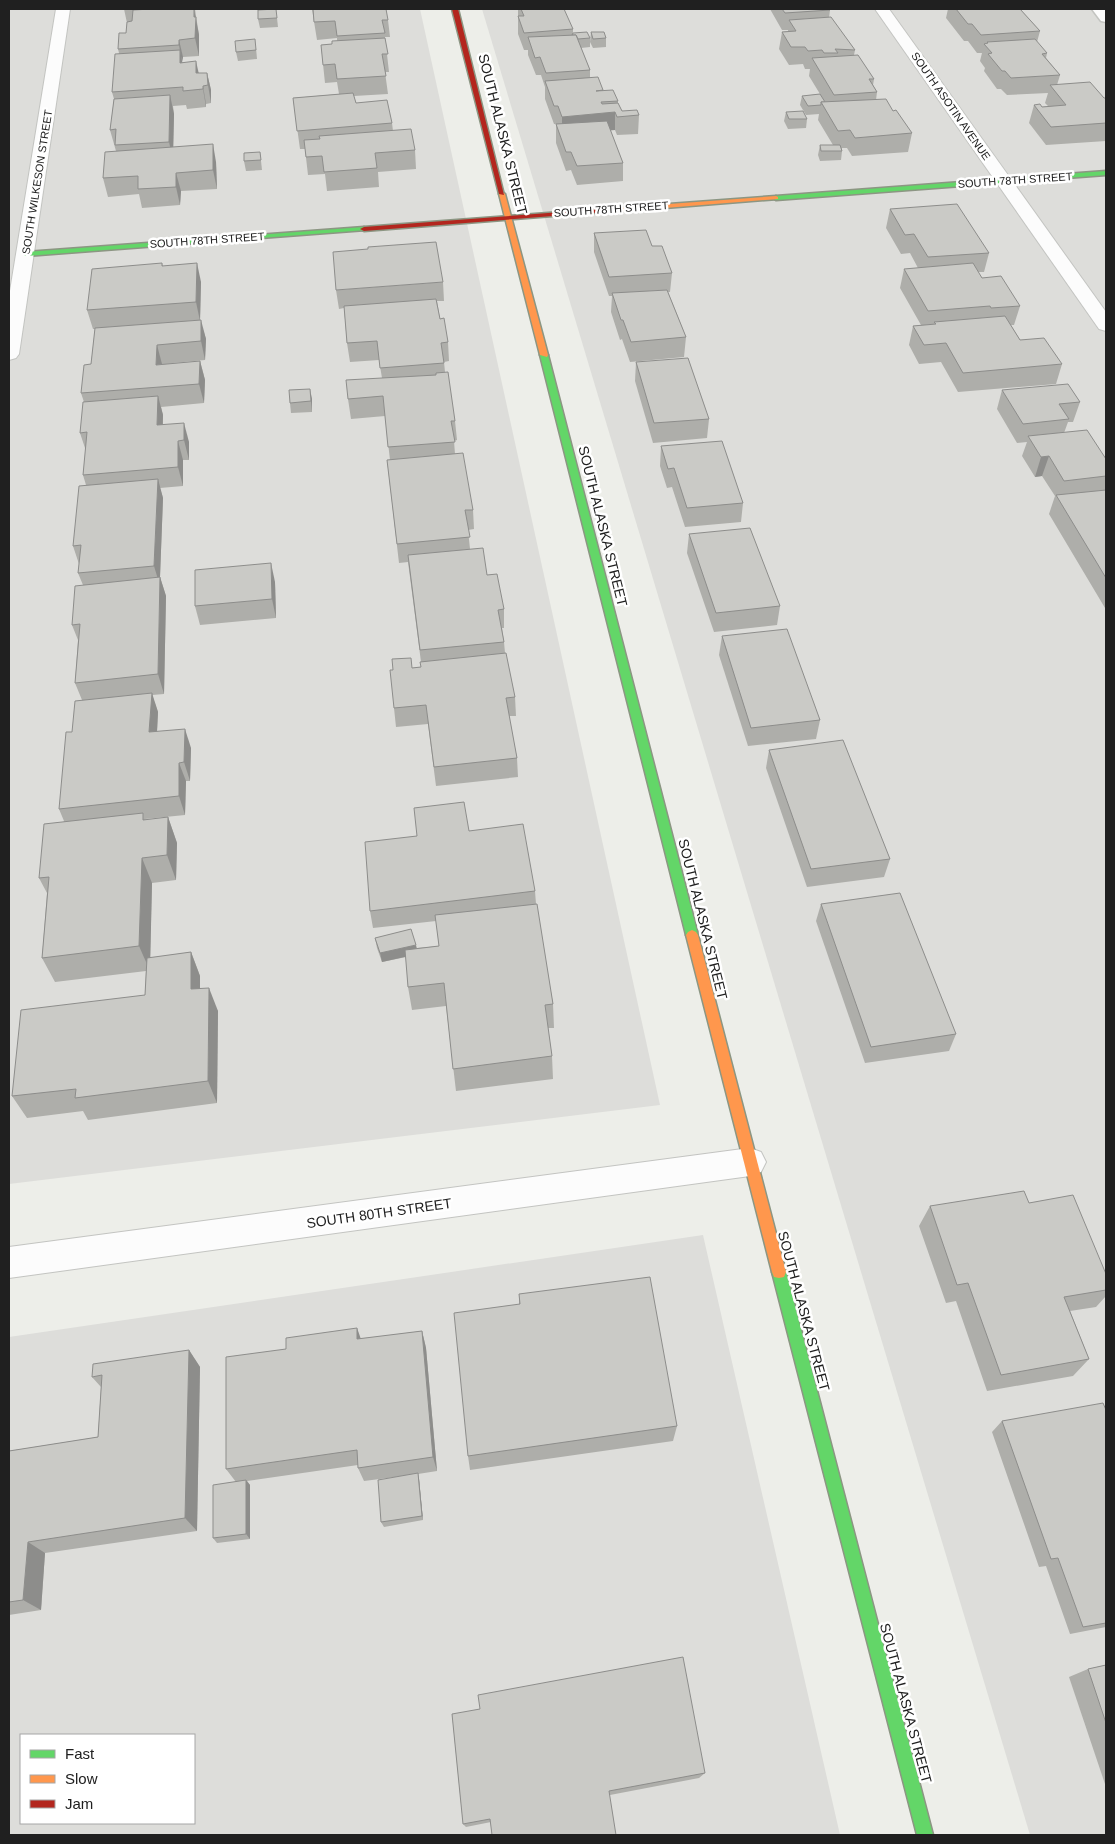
<svg xmlns="http://www.w3.org/2000/svg" width="1115" height="1844" viewBox="0 0 1115 1844" font-family="Helvetica,sans-serif">
<style>
.residential{fill:#ddddda;fill-rule:evenodd}
.lines{fill:none;stroke-linecap:round;stroke-linejoin:round}
.lane-casing{stroke:#c3c4c1;stroke-width:3}
.street-casing{stroke:#c3c4c1;stroke-width:2}
.fast-casing{stroke:#8c9683;stroke-width:3}
.slow-casing{stroke:#8c9683;stroke-width:3}
.jam-casing{stroke:#8c9683;stroke-width:3}
.lane{fill:#fcfcfc;fill-rule:evenodd}
.street{fill:#fcfcfc;fill-rule:evenodd}
.fast{fill:#63d668;fill-rule:evenodd}
.slow{fill:#ff974d;fill-rule:evenodd}
.jam{fill:#b3261e;fill-rule:evenodd}
.wall{fill:#aeaeaa}
.shaded-wall{fill:#8d8d8b}
.building{fill:#cacac6;stroke:#8d8d8b}
.labels{text-anchor:middle;stroke-width:5;stroke-linejoin:round;paint-order:stroke}
.far-street-label{font-size:11px;fill:#202020;stroke:#fff}
.street-label{font-size:14px;fill:#202020;stroke:#fff}
</style>
<rect width="100%" height="100%" fill="#edeee9"/>
<g class="residential">
<polygon points="9,9 420,9 660,1105 9,1184"/>
<polygon points="482,9 1106,9 1106,1835 1030,1835"/>
<path d="M 703,1235 L 840,1835 L 9,1835 L 9,1337 ZM 21,1735 L 194,1735 L 194,1823 L 21,1823 Z"/>
</g>
<g class="lines">
<defs>
<polygon id="lane" points="1092,9 1105,9 1106,22 1101,21"/>
<g id="street">
<polygon points="56,9 70,9 19,354 16,358 9,360 9,297"/>
<polygon points="875,9 889,9 1106,312 1106,331 1099,329"/>
<polygon points="750,1148 761,1152 766,1162 761,1172 750,1176 9,1278 9,1247"/>
</g>
<g id="fast">
<polygon points="1106,171 1106,175 776,200 773,198 776,196"/>
<polygon points="364,227 366,228 366,230 26,256 22,254 26,252"/>
<polygon points="541,353 548,355 698,935 696,938 688,938 686,935 540,355"/>
<polygon points="779,1266 784,1267 786,1272 933,1835 917,1835 772,1272 774,1267"/>
</g>
<g id="slow">
<polygon points="502,192 505,194 548,355 547,357 540,355 499,194"/>
<polygon points="776,196 778,197 778,199 615,212 612,210 615,208"/>
<polygon points="692,930 696,932 698,935 786,1272 784,1277 779,1278 774,1277 772,1272 686,935 688,932"/>
</g>
<g id="jam">
<polygon points="452,9 458,9 504,195 499,194"/>
<polygon points="615,208 618,210 617,211 364,231 360,229 364,227"/>
</g>
</defs>
<use href="#lane" class="lane-casing"/>
<use href="#street" class="street-casing"/>
<use href="#fast" class="fast-casing"/>
<use href="#slow" class="slow-casing"/>
<use href="#jam" class="jam-casing"/>
<use href="#lane" class="lane"/>
<use href="#street" class="street"/>
<use href="#fast" class="fast"/>
<use href="#slow" class="slow"/>
<use href="#jam" class="jam"/>
</g>
<g class="wall">
<polygon points="124,9 195,9 199,35 199,56 183,57 182,62 199,73 207,73 211,90 211,103 206,104 206,107 187,109 186,105 173,106 174,114 173,147 216,162 217,189 181,191 180,205 142,208 139,194 108,197 103,178 116,151 110,130 114,99 112,92 119,53 118,49 126,33 127,23"/>
<polygon points="312,9 388,20 390,37 385,37 389,72 385,72 388,94 354,96 356,103 392,123 393,131 415,150 416,169 378,172 379,187 327,191 325,174 308,175 305,149 300,149 293,98 339,94 337,82 325,83 321,45 332,44 337,41 337,38 317,40"/>
<polygon points="518,9 521,9 573,29 573,33 590,38 590,47 581,48 590,70 590,78 603,91 618,101 618,103 622,111 639,115 638,134 617,135 615,130 610,130 623,163 623,181 577,185 571,170 566,171 556,143 556,124 558,124 554,124 545,99 545,87 541,75 536,75 528,55 528,50 524,50 518,34"/>
<polygon points="770,9 829,9 830,10 829,18 855,50 854,55 874,79 873,85 877,92 876,100 893,111 912,133 908,152 852,156 847,148 842,148 842,151 841,160 820,161 818,155 820,145 833,145 818,120 819,114 806,115 800,105 802,96 820,94 809,76 810,69 805,69 803,64 789,65 779,49 782,32 788,31 788,30 782,30"/>
<polygon points="948,9 1020,9 1040,31 1037,42 1047,53 1046,58 1060,75 1057,85 1104,98 1106,98 1106,141 1046,145 1029,123 1034,105 1042,107 1048,106 1045,103 1048,93 1007,95 1001,89 997,89 984,71 985,68 980,61 982,53 977,53 968,41 964,41 946,18"/>
<polygon points="277,18 278,27 260,28 258,19"/>
<polygon points="591,32 606,38 606,47 593,48 590,42"/>
<polygon points="256,48 257,59 238,61 236,52"/>
<polygon points="786,112 807,119 806,128 788,129 784,121"/>
<polygon points="260,152 262,170 246,171 244,161"/>
<polygon points="890,209 989,253 984,272 978,272 982,278 1020,306 1014,325 1011,325 1020,340 1062,364 1056,384 958,392 941,362 919,364 909,345 913,326 921,325 900,288 904,269 918,268 910,253 901,254 886,228"/>
<polygon points="594,233 652,246 672,273 670,292 668,292 686,337 684,357 630,362 622,339 620,340 611,312 612,296 609,296 594,252"/>
<polygon points="162,263 163,266 201,282 200,320 206,339 205,360 162,364 200,361 205,380 204,403 161,407 163,415 163,425 189,442 189,460 183,460 183,486 160,488 163,498 160,577 166,596 164,694 152,695 158,712 157,731 191,748 190,781 186,781 185,815 145,819 146,820 168,817 177,843 176,880 152,883 150,958 191,952 200,976 200,989 218,1011 217,1103 88,1120 83,1111 27,1118 12,1096 145,995 146,971 55,982 42,958 47,893 39,878 64,821 59,809 72,732 82,700 75,683 78,640 72,625 83,585 78,573 79,564 73,546 86,485 83,475 86,451 80,433 84,402 81,393 91,364 95,329 93,329 87,310"/>
<polygon points="443,282 444,301 437,301 440,319 448,342 449,361 444,362 445,372 455,421 457,440 454,441 455,454 473,510 474,529 468,530 470,549 487,575 504,609 504,628 502,628 504,642 505,653 515,697 516,716 509,716 517,758 518,777 436,786 428,724 396,727 394,708 412,668 421,667 421,662 408,562 399,563 387,460 390,460 385,416 351,419 348,399 382,378 379,360 350,362 347,343 344,308 339,309 336,290"/>
<polygon points="636,362 709,419 707,438 653,443 635,381"/>
<polygon points="1002,390 1080,402 1073,422 1068,422 1064,433 1106,459 1106,608 1105,608 1049,514 1055,496 1042,476 1035,477 1022,456 1027,442 1017,443 997,409"/>
<polygon points="312,399 312,412 291,413 290,403"/>
<polygon points="661,446 743,503 741,522 685,527 672,487 667,488 660,466"/>
<polygon points="689,534 780,606 777,625 714,632 687,553"/>
<polygon points="275,582 276,618 200,625 195,606"/>
<polygon points="722,636 820,720 816,739 748,746 719,655"/>
<polygon points="769,750 890,859 884,877 807,887 766,768"/>
<polygon points="469,831 535,891 536,904 553,1004 554,1028 548,1028 552,1056 553,1079 456,1091 446,1006 412,1010 408,987 406,957 382,962 377,948 375,938 417,948 439,946 436,921 373,928 370,911"/>
<polygon points="821,904 956,1034 949,1051 865,1063 816,921"/>
<polygon points="1029,1203 1106,1274 1106,1296 1096,1307 1070,1311 1089,1359 1073,1376 987,1391 956,1301 946,1303 919,1226 930,1206"/>
<polygon points="519,1294 677,1426 673,1441 470,1470 468,1456 519,1304"/>
<polygon points="357,1328 360,1339 422,1331 426,1348 437,1471 418,1474 419,1479 423,1520 384,1527 381,1522 411,1475 364,1481 358,1468 358,1465 247,1481 250,1485 250,1539 217,1543 213,1538 236,1482 226,1469 286,1349"/>
<polygon points="189,1350 200,1367 197,1531 45,1553 41,1610 9,1615 9,1451 98,1437 101,1387 92,1377"/>
<polygon points="1106,1410 1106,1627 1070,1634 1046,1566 1039,1567 992,1432 1002,1421"/>
<polygon points="1106,1665 1106,1787 1069,1677 1088,1669"/>
<polygon points="452,1714 705,1773 699,1778 610,1795 491,1822 466,1827 463,1824"/>
</g>
<g class="shaded-wall">
<polygon points="194,9 199,35 199,56 195,38"/>
<polygon points="179,40 183,57 182,62 179,45"/>
<polygon points="180,50 183,67 180,63"/>
<polygon points="196,61 200,79 200,91 196,73"/>
<polygon points="207,73 211,90 211,103 208,85"/>
<polygon points="203,86 206,104 206,107 203,89"/>
<polygon points="170,95 174,114 173,160 169,142"/>
<polygon points="615,112 615,130 562,135 562,117"/>
<polygon points="213,144 216,162 217,189 213,170"/>
<polygon points="176,173 181,191 180,205 176,187"/>
<polygon points="197,263 201,282 200,321 196,302"/>
<polygon points="201,320 206,339 205,360 201,341"/>
<polygon points="157,345 162,364 156,365"/>
<polygon points="200,361 205,380 204,403 199,384"/>
<polygon points="310,389 312,399 312,412 311,401"/>
<polygon points="158,396 163,415 162,445 157,425"/>
<polygon points="184,423 189,442 189,460 184,440"/>
<polygon points="178,441 183,460 183,486 178,467"/>
<polygon points="1049,456 1042,476 1035,477 1041,457"/>
<polygon points="158,479 163,498 160,577 166,596 164,694 158,674 160,586 154,566"/>
<polygon points="271,563 275,582 276,618 272,599"/>
<polygon points="152,693 158,712 156,751 149,732"/>
<polygon points="185,729 191,748 190,781 184,762"/>
<polygon points="179,763 186,781 185,815 179,796"/>
<polygon points="168,817 177,843 176,880 167,855"/>
<polygon points="142,858 152,883 150,971 139,946"/>
<polygon points="416,945 418,954 382,962 380,953"/>
<polygon points="191,952 200,976 200,1013 191,989"/>
<polygon points="209,988 218,1011 217,1103 208,1081"/>
<polygon points="357,1328 363,1345 357,1339"/>
<polygon points="422,1331 426,1348 437,1471 433,1457"/>
<polygon points="189,1350 200,1367 197,1531 185,1518"/>
<polygon points="418,1473 419,1479 423,1520 422,1516"/>
<polygon points="246,1480 250,1485 250,1539 246,1534"/>
<polygon points="28,1542 45,1553 41,1610 23,1600"/>
</g>
<g class="building">
<polygon points="151,9 194,9 194,17 196,17 195,38 179,40 179,45 118,49 119,33 126,33 127,22 132,21 133,10"/>
<polygon points="276,9 277,18 258,19 258,10"/>
<polygon points="313,9 386,9 388,20 382,20 385,33 337,36 335,21 314,22"/>
<polygon points="521,9 564,9 573,29 524,33 518,16 524,16"/>
<polygon points="782,9 829,9 830,10 785,13"/>
<polygon points="956,9 1020,9 1040,31 981,35 972,24 968,24"/>
<polygon points="831,17 855,50 835,49 838,53 824,53 822,50 808,51 805,47 791,47 782,32 796,31 789,20"/>
<polygon points="587,32 590,38 578,39 576,35 572,35 573,33"/>
<polygon points="591,32 604,32 606,38 593,39"/>
<polygon points="576,35 590,70 546,73 540,57 535,58 528,37"/>
<polygon points="385,38 388,54 382,54 386,76 337,79 335,64 323,65 321,45 332,44 332,41"/>
<polygon points="255,39 256,50 236,52 235,41"/>
<polygon points="1035,39 1047,53 1042,54 1060,75 1011,78 1005,71 1002,71 988,54 992,53 984,44 988,43 987,42"/>
<polygon points="180,50 180,63 196,61 196,73 207,73 208,85 203,86 203,89 183,91 183,87 112,92 115,54"/>
<polygon points="858,55 874,79 869,79 877,92 834,95 812,58"/>
<polygon points="598,77 603,90 596,91 613,90 618,101 601,102 602,104 618,103 622,111 637,110 639,115 617,117 615,112 562,117 558,106 554,106 545,81"/>
<polygon points="1090,82 1104,98 1106,98 1106,123 1051,127 1034,105 1040,104 1042,107 1066,105 1050,85"/>
<polygon points="353,93 356,103 387,100 392,123 297,131 293,98"/>
<polygon points="820,94 825,102 821,102 821,105 808,106 802,96"/>
<polygon points="170,95 169,142 115,145 116,129 110,130 114,99"/>
<polygon points="886,99 893,111 896,110 912,133 855,138 850,130 838,131 821,102"/>
<polygon points="803,111 807,119 789,119 786,112"/>
<polygon points="607,121 623,163 577,166 571,152 566,152 556,124"/>
<polygon points="411,129 415,150 375,153 377,168 324,172 322,156 306,157 304,140 320,139 319,136"/>
<polygon points="213,144 213,170 176,173 176,187 138,189 138,176 103,178 105,152"/>
<polygon points="820,145 840,145 842,151 821,151"/>
<polygon points="260,152 261,160 244,161 244,153"/>
<polygon points="957,204 989,253 928,257 914,234 905,235 890,209"/>
<polygon points="646,230 652,246 662,246 672,273 609,277 594,233"/>
<polygon points="436,242 443,282 336,290 333,252 368,249 368,247"/>
<polygon points="162,263 162,266 197,263 196,302 87,310 92,269"/>
<polygon points="973,263 982,278 1001,276 1020,306 991,308 990,306 928,311 904,269"/>
<polygon points="667,290 686,337 631,342 623,320 621,320 612,293"/>
<polygon points="436,299 440,319 444,318 448,342 441,343 444,363 380,368 377,341 347,343 344,306"/>
<polygon points="1005,316 1020,340 1044,338 1062,364 963,373 946,343 924,345 913,326 936,324 934,322"/>
<polygon points="201,320 201,341 157,345 156,365 200,361 199,384 81,393 84,365 91,364 95,328"/>
<polygon points="688,358 709,419 654,423 636,362"/>
<polygon points="448,372 455,421 451,421 455,442 388,447 383,396 348,399 346,380 436,375 436,373"/>
<polygon points="1068,384 1080,402 1059,404 1069,419 1023,424 1002,390"/>
<polygon points="310,389 311,401 290,403 289,390"/>
<polygon points="158,396 157,425 184,423 184,440 178,441 178,467 83,475 87,432 80,433 83,402"/>
<polygon points="1087,430 1106,459 1106,476 1064,481 1049,456 1041,457 1028,436"/>
<polygon points="722,441 743,503 687,508 674,468 668,469 661,446"/>
<polygon points="463,453 473,510 465,510 470,537 397,544 387,460"/>
<polygon points="158,479 154,566 78,573 81,545 73,546 79,486"/>
<polygon points="1106,490 1106,578 1056,495"/>
<polygon points="750,528 780,606 716,613 689,534"/>
<polygon points="483,548 487,575 497,574 504,609 498,610 504,642 420,650 408,555"/>
<polygon points="271,563 272,599 195,606 195,570"/>
<polygon points="160,577 158,674 75,683 80,624 72,625 75,586"/>
<polygon points="787,629 820,720 751,728 722,636"/>
<polygon points="506,653 515,697 506,698 517,758 434,767 426,705 394,708 390,670 393,670 392,659 411,658 412,668 421,667 420,662"/>
<polygon points="152,693 149,732 185,729 184,762 179,763 179,796 59,809 66,732 72,732 75,701"/>
<polygon points="843,740 890,859 811,869 769,750"/>
<polygon points="464,802 469,831 523,824 535,891 370,911 365,842 417,836 414,808"/>
<polygon points="143,813 143,820 168,817 167,855 142,858 139,946 42,958 49,877 39,878 44,824"/>
<polygon points="900,893 956,1034 871,1047 821,904"/>
<polygon points="537,904 553,1004 545,1005 552,1056 453,1069 444,983 408,987 405,950 439,946 435,915"/>
<polygon points="411,929 416,945 380,953 375,938"/>
<polygon points="191,952 191,989 209,988 208,1081 75,1098 76,1089 12,1096 21,1010 145,995 147,958"/>
<polygon points="1024,1191 1029,1203 1073,1195 1106,1274 1106,1290 1064,1297 1089,1359 1001,1375 968,1283 957,1285 930,1206"/>
<polygon points="650,1277 677,1426 468,1456 454,1313 520,1304 519,1294"/>
<polygon points="357,1328 357,1339 422,1331 433,1457 358,1468 357,1450 226,1469 226,1357 286,1349 286,1338"/>
<polygon points="189,1350 185,1518 28,1542 23,1600 9,1602 9,1451 98,1437 102,1375 92,1377 93,1364"/>
<polygon points="1103,1403 1106,1410 1106,1623 1083,1627 1058,1558 1051,1559 1002,1421"/>
<polygon points="418,1473 422,1516 381,1522 378,1480"/>
<polygon points="246,1480 246,1534 213,1538 213,1485"/>
<polygon points="683,1657 705,1773 609,1791 616,1835 492,1835 490,1819 463,1824 452,1714 480,1709 478,1695"/>
<polygon points="1106,1665 1106,1723 1088,1669"/>
</g>
<g class="labels">
<g class="far-street-label">
<text transform="translate(951 106) rotate(55)" y="4">SOUTH ASOTIN AVENUE</text>
<text transform="translate(1015 180) rotate(-4)" y="4">SOUTH 78TH STREET</text>
<text transform="translate(37 182) rotate(-81)" y="4">SOUTH WILKESON STREET</text>
<text transform="translate(611 209) rotate(-4)" y="4">SOUTH 78TH STREET</text>
<text transform="translate(207 240) rotate(-4)" y="4">SOUTH 78TH STREET</text>
</g>
<g class="street-label">
<text transform="translate(503 134) rotate(76)" y="5">SOUTH ALASKA STREET</text>
<text transform="translate(603 526) rotate(76)" y="5">SOUTH ALASKA STREET</text>
<text transform="translate(703 919) rotate(76)" y="5">SOUTH ALASKA STREET</text>
<text transform="translate(379 1213) rotate(-8)" y="5">SOUTH 80TH STREET</text>
<text transform="translate(804 1311) rotate(75)" y="5">SOUTH ALASKA STREET</text>
<text transform="translate(906 1703) rotate(75)" y="5">SOUTH ALASKA STREET</text>
</g>
</g>
<rect width="1115" height="1844" fill="none" stroke="#202020" stroke-width="20"/>
<rect x="20" y="1734" width="175" height="90" fill="#ffffff" stroke="#a6a6a6"/>
<rect x="30" y="1750" width="25" height="8" fill="#63d668" stroke="#a6a6a6"/>
<text x="65" y="1759" font-size="15" fill="#202020">Fast</text>
<rect x="30" y="1775" width="25" height="8" fill="#ff974d" stroke="#a6a6a6"/>
<text x="65" y="1784" font-size="15" fill="#202020">Slow</text>
<rect x="30" y="1800" width="25" height="8" fill="#b3261e" stroke="#a6a6a6"/>
<text x="65" y="1809" font-size="15" fill="#202020">Jam</text>
</svg>
